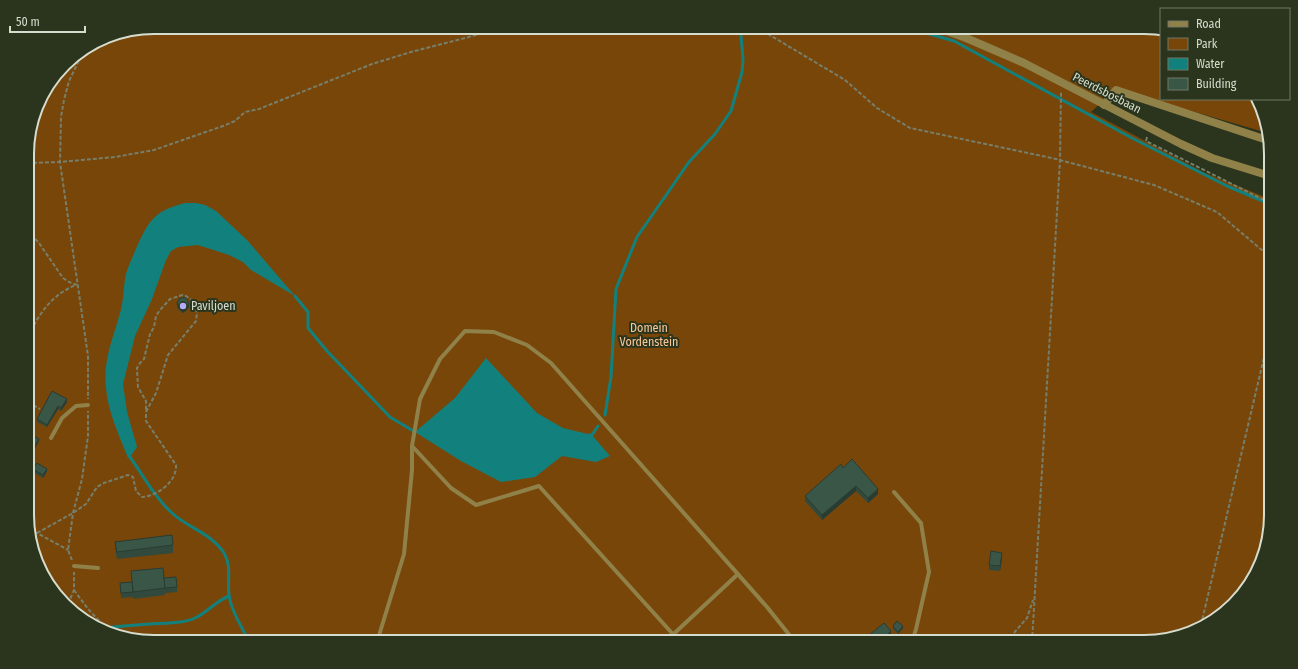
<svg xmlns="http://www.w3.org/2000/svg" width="1298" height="669" viewBox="0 0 1298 669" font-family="'Fira Sans Condensed',sans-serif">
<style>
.green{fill:#784609}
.water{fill:#12817e}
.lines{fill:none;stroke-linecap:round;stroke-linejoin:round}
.stream{stroke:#12817e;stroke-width:3}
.path{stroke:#777f6b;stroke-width:2;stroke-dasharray:4 2;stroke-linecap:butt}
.service{stroke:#908149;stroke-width:4}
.minor{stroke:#908149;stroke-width:8}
.wall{fill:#324a3d}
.shaded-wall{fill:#293c32}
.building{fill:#3a5647;stroke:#293c32}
.poi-dot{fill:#b5acf8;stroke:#2b351d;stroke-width:1.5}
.labels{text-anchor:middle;stroke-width:4;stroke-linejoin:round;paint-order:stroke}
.street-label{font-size:12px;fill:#d6ddce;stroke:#2b351d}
.poi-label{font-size:12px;fill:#d6ddce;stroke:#2b351d;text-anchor:start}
.park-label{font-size:12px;fill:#fbc798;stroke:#2b351d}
.rim{fill:none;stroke:#d6ddce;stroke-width:2}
</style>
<rect width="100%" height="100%" fill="#2b351d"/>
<polygon class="green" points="154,27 1144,27 1161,31 1161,99 1254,99 1267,131 1264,132 1116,89 1091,112 1205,173 1270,199 1271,515 1258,571 1215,620 1152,642 154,642 98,629 53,592 28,532 27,146 40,98 70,59 106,37"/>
<g class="water">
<path d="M 185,203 L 196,203 L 205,205 L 216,211 L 247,240 L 295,296 L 251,270 L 243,262 L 229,255 L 198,245 L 178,247 L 171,251 L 166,260 L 152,299 L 135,336 L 123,384 L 127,412 L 137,447 L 130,457 L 128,458 C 119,435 108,412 106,388 C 103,359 113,339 120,313 C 124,301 123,287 126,274 C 128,266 132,259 135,251 C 148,222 153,211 185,203 Z"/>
<polygon points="486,358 537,413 563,428 592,435 610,456 596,462 562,456 535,477 501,482 461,461 415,432 455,398"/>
</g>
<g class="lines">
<g class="stream">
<polyline points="905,27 954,41 1132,138 1227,186 1270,204"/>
<polyline points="295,296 308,312 308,328 327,351 390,417 415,432"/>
<polyline points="605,415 611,377 616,289 637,237 689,162 715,134 731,111 742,72 743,59 741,36"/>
<polyline points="589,435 592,435 598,426"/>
<path d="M 130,457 C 143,475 155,498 172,513 C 188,528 211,533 224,553 C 232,566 227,581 229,595 C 230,607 243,631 250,642"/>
<polyline points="96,627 100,627"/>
<path d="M 112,627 C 125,626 137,625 149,624 C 164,623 182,624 195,618 C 208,612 216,601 229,596"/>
</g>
<g class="path">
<polyline points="751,27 763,31 845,80 877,108 910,128 1056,159 1154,185 1217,212 1270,257"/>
<polyline points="84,50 69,81 64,100 61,117 60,162 88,356 88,399"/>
<polyline points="1147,137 1146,141 1270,203"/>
<polyline points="27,163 60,162 115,157 154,150 223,126 235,121 245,112 259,109 372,64 411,52 507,27"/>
<polyline points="27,230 39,243 63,278 69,282 77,285"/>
<path d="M 28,336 C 40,313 51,295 76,285"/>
<polyline points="28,402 40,409"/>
<polyline points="28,532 37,533 68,550"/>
<path d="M 37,533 L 73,513 L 86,504 L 97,487 L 104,483 L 128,475 L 133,477 L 136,491 L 142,497 C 157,496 177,482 176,465 L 146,421 L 146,412 L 156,393 L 168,355 L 196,321 L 197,313 L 196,306 L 193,301 L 186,296 L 182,295 L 170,299 L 160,310 L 156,316 L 154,327 L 150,334 L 144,359 L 140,363 L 137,368 L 138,387 L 146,401 L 146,412"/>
<polyline points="72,560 68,550 73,513 82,479 88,436 88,411"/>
<polyline points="74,590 88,609 110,632"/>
<polyline points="68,604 74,590 74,572"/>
<polyline points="1201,625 1270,332"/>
<polyline points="1006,642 1027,618 1033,600"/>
<polyline points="1032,642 1060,160 1061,92"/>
</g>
<g class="service">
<polyline points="51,438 62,418 76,406 88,405"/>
<polyline points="894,492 921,523 929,572 916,629 912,642"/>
<polyline points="74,566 98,568"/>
<polyline points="377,642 404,554 412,470 412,446"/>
<polyline points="665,642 738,574"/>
<polyline points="680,642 539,486 476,505 451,488 412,446 420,399 440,359 465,331 494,332 527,345 551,363 767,607 795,642"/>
</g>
<g class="minor">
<polyline points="936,27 966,38 1024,63 1181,144 1212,158 1270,176"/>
<polyline points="1104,105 1116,90 1270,141"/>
</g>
</g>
<g class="wall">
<polygon points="177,303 189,307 186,311 182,313 178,309"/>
<polygon points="52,391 67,402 61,411 58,409 47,427 37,422 37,419"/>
<polygon points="843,468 878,494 868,503 856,491 822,520 805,501 805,496"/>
<polygon points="33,469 47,471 43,478 33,472"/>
<polygon points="115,542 173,545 173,553 117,559 115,549"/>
<polygon points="1002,558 1000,571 989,570 989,565"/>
<polygon points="131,571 164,578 177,587 177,592 165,593 165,595 133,599 133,596 133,597 121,598 120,583 132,582"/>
<polygon points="893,626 903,628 898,634 893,629"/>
<polygon points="869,635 891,636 888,639 891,642 871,642 869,640"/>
</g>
<g class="shaded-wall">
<polygon points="189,305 189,307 186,311 182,313 182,311"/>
<polygon points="67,399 67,402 61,411 61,408"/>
<polygon points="58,406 58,409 47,427 47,425"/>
<polygon points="39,439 39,441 28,461 28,458"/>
<polygon points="47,469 47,471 43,478 43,475"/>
<polygon points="856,486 856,491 822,520 822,515"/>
<polygon points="878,489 878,494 868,503 868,498"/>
<polygon points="1002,553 1002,558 1000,571 1000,566"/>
<polygon points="903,626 903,628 898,634 898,632"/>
<polygon points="891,631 891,636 886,641 886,636"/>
</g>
<g class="building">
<polygon points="184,297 187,299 189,305 186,309 182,311 178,307 177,303 179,299"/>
<polygon points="52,391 67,399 61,408 58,406 47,425 37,419"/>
<polygon points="29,433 39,439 28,458 28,434"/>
<polygon points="852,459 878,489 868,498 856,486 822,515 805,496 841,464 843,468"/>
<polygon points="37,463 47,469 43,475 33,469"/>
<polygon points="172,535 173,545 117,552 115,542"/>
<polygon points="991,551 1002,553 1000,566 989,565"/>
<polygon points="163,568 165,588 133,592 131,571"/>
<polygon points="176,577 177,587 165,588 164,578"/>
<polygon points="132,582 133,592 121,593 120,583"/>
<polygon points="897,621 903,626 898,632 893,626"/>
<polygon points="884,623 891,631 886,636 891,642 876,642 869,635"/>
</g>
<circle class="poi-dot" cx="183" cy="306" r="4"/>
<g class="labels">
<g class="street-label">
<text transform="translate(1107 93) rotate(27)" y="4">Peerdsbosbaan</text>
</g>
<g class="poi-label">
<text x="191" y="310">Paviljoen</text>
</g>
<g class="park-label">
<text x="649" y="332">Domein<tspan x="649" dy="14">Vordenstein</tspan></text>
</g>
</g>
<path d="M0 0H1298V669H0ZM154 34H1144A120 120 0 0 1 1264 154V515A120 120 0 0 1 1144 635H154A120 120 0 0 1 34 515V154A120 120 0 0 1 154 34Z" fill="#2b351d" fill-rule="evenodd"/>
<path class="rim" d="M154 34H1144A120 120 0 0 1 1264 154V515A120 120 0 0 1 1144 635H154A120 120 0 0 1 34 515V154A120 120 0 0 1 154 34Z"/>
<rect x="1160" y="8" width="130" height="92" fill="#2b351d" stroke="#6f7864"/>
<rect x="1168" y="21" width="20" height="6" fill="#908149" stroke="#6f7864"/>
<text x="1196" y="28" font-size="12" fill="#d6ddce">Road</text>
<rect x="1168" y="38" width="20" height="12" fill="#784609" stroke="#6f7864"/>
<text x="1196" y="48" font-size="12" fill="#d6ddce">Park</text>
<rect x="1168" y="58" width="20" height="12" fill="#12817e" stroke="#6f7864"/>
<text x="1196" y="68" font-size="12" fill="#d6ddce">Water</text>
<rect x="1168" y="78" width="20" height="12" fill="#3a5647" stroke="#6f7864"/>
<text x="1196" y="88" font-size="12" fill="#d6ddce">Building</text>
<path d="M10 26v6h75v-6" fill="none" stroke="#d6ddce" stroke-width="2"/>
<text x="16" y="26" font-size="12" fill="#d6ddce" stroke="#2b351d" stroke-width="3" paint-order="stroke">50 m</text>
</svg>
